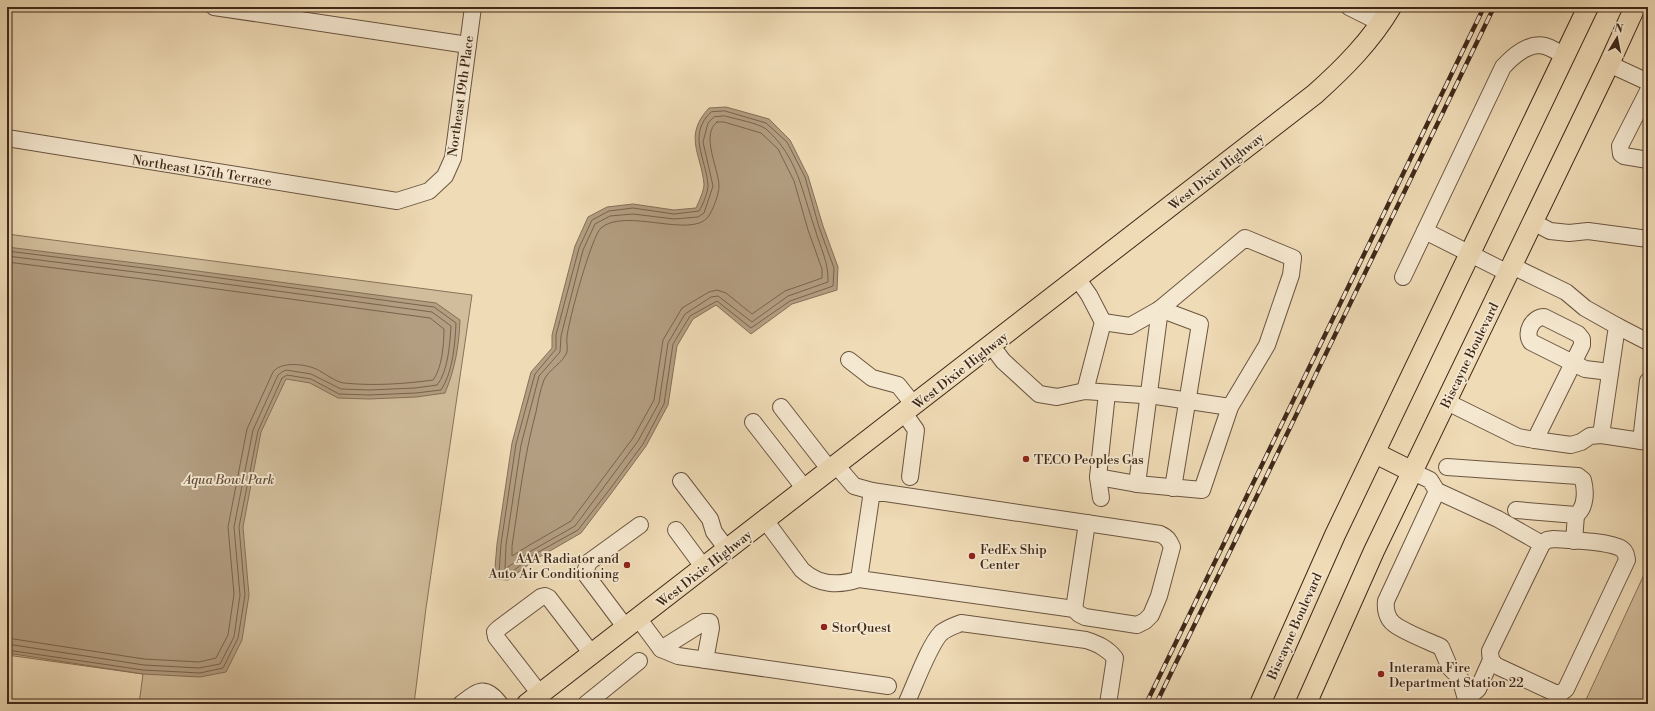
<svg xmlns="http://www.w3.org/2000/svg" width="1655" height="711" viewBox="0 0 1655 711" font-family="'Libre Bodoni',serif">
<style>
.green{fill:#d1bd9b;stroke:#88725a}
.water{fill:#b39e81;stroke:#856f57}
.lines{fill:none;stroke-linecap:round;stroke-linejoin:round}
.shore{stroke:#79634d;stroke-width:1}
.minor-casing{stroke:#6b5540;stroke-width:18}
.major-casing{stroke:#3f2819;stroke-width:22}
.minor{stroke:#f5e8d0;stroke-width:16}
.major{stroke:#efdbb6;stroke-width:20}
.rail-casing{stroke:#3f2819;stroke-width:4.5}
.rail{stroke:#f5e8d0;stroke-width:3;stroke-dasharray:9;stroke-linecap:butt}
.poi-dot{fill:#8f2418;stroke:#f5e8d0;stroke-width:1.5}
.labels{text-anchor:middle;stroke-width:3.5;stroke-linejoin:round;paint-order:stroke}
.street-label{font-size:13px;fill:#3f2819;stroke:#f5e8d0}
.poi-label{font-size:13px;fill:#3f2819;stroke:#f5e8d0;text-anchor:start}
.park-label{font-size:13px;font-style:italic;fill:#644d3a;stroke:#f5e8d0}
</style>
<rect width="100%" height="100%" fill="#efdbb6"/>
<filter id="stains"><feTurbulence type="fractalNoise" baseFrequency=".005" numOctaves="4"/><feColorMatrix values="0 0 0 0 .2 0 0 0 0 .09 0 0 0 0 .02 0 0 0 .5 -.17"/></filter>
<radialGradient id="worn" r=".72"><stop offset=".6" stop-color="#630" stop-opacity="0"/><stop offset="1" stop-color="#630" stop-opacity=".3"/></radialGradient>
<g class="green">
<polygon points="7,234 472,295 426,608 414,704 139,704 143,674 7,655"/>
<polygon points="1648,566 1648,704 1584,704"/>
</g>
<g class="water">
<path d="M 726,107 L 769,119 L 790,140 L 808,176 L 823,226 L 838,267 L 837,290 L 792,304 L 751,334 L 716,305 L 693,319 L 677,346 L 668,405 L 646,446 L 613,491 L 581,533 L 536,559 L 508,580 L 494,579 L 497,544 L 512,443 L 531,372 L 552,348 L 552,335 L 575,246 L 588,217 L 607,207 L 633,204 L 674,210 L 696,208 C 699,201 704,191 704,184 C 701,153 683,136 709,108 Z"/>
<path d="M 7,247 L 160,266 L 436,303 L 460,320 C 459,346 455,369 445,393 L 416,397 L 369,399 L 338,398 L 310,383 L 286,379 L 261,432 L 243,527 L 249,595 L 242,640 L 226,672 L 200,677 L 143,674 L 7,653 Z"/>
</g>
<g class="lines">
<g class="shore">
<path d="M 725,111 L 766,123 L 787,142 L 805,177 L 819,227 L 834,268 L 833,286 L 790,301 L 751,328 L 717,301 L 690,316 L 673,344 L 664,404 L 643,444 L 610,489 L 578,530 L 533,555 L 507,576 L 500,575 L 499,573 L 501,544 L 516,444 L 535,374 L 556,349 L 556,335 L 579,248 L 592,220 L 609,211 L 633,208 L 674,214 L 699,211 C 703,205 708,192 708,185 C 706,158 687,135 711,112 Z"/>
<path d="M 725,116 C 735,119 758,123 766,129 C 798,157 802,192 815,229 C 820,247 829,263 828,282 L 788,296 L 752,322 L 718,296 L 711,297 L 685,314 L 668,343 L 659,403 L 638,441 L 575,526 L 531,551 L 505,569 L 506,545 L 521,445 L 539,376 L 560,352 L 561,336 L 583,250 L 595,224 L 610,216 L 633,214 L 674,219 L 698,217 L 704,213 L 713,186 L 703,142 L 708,123 L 714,117 Z"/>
<path d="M 717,122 L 724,122 L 761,133 L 778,149 L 794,181 L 808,230 L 822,269 L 822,278 L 785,291 L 752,314 L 726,293 L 717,290 L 709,292 L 682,308 L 663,340 L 654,400 L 633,438 L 571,521 L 528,546 L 512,556 L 512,546 C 519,501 524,456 536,412 C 538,402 540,390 544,380 C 549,369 563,363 567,352 C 568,347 566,342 567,337 C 568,322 592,235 601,228 C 625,207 691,239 708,217 C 713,210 719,194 719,186 C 719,169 700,135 717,122 Z"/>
<path d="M 7,251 L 160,270 L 434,307 L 456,323 C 455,344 453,372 441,390 L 416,393 L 369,395 L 339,394 L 311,379 L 287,375 L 282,378 L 258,431 L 239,527 L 245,595 L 238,638 L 223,668 L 200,673 L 143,670 L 7,650"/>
<path d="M 7,256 L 159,275 L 432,312 L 451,326 C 450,343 448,372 437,385 L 415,388 L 369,390 L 341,389 L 311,374 L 286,370 L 282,372 L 278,375 L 253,430 L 234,527 L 240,595 L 234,637 L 220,664 L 199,668 L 144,665 L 7,644"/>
<path d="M 7,262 L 158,281 L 430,318 L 444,329 C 444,343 442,369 433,380 C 404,384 373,386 344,383 C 335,382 325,373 316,369 C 305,364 281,361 273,372 L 247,429 L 228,527 L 234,594 L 228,635 L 216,658 L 199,662 L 144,659 L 7,638"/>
</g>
<defs>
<g id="minor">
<polyline points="214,7 468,45"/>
<polyline points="1349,7 1381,23"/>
<polyline points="1609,64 1648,82"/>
<polyline points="1648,91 1620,146 1621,154 1624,156 1648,160"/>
<polyline points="7,138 397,201 429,191 445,176 453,158 473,7"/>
<polyline points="1533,222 1550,231 1569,233 1588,231 1648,239"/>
<polyline points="1425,231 1508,273"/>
<polyline points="1512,266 1566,292 1585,308 1617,326 1601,435"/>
<path d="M 1403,277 L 1503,67 C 1513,56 1529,42 1545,46 C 1552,48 1559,53 1566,56"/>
<polyline points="1077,278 1089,295 1103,322 1085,391"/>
<polyline points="1160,309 1200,324 1173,488"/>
<polyline points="1617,326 1648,342"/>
<polyline points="991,345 1003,361 1039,394 1057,397 1085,391 1156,396 1230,407"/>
<polyline points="849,360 872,378 898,385 914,405"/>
<polyline points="1447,402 1518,437 1535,440 1571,445 1581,442 1590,436 1601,435 1648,442"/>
<polyline points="781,407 830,470"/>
<polyline points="904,413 916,430 910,477"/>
<polyline points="753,422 805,489"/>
<path d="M 1535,440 L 1582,345 L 1582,339 L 1578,334 L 1544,317 C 1533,317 1524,332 1531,342 L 1585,369 L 1610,372"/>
<polyline points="1641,441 1648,381"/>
<polyline points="836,465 854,486 872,491"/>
<path d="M 1447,467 L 1578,476 L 1583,480 C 1586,491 1586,508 1576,515"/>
<path d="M 1413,472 L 1430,480 L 1437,491 L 1498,519 L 1542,544 L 1490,651 C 1490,659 1492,663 1499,667 L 1555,693 L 1561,693 L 1566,689 L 1627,560 C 1626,555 1626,552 1622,549 C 1610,541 1569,540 1554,539 L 1547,540 L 1542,544"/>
<polyline points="1098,477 1137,484 1202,490 1230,407 1267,345 1291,275 1293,258 1245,238 1160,309 1130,326 1103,322"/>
<polyline points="681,481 710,519 714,532 727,549"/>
<polyline points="1137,484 1160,309"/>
<path d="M 872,491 L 1160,534 C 1167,537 1169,540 1172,547 L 1159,596 L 1151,615 L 1145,621 L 1137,625 L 1085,617 L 1079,614 L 1074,609 L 859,579 Z"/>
<path d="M 1437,491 L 1386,601 C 1385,609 1387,619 1394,624 C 1404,632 1428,641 1441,647 L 1450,668 L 1460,678 L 1466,699 L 1478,689 L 1491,660"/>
<polyline points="1101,498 1098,477 1107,393"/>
<polyline points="1516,510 1576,515 1574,541"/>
<path d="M 765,520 L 802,570 C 818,585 839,586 859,579"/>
<polyline points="676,530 704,568"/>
<polyline points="1074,609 1087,523"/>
<polyline points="638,618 661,649 678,656 888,686"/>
<polyline points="626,628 587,576 586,569 589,562 640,525"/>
<polyline points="661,649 704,622 710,622 711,628 705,660"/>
<polyline points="540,694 496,637 495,632 498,629 541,597 545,596 549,598 592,654"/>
<path d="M 461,704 C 478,691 485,684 500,704"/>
<polyline points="586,704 639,661"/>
<path d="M 906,704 C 914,687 929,645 941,633 C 947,628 954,626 961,623 L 1086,640 C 1098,644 1107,648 1115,658 L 1108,704"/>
</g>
<g id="major">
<polyline points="1375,453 1413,472"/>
<path d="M 527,704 L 1315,94 C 1344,68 1371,41 1391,7"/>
<polyline points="1260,704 1335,535 1588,7"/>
<polyline points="1306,704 1374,551 1609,64 1635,7"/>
</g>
</defs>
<use href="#minor" class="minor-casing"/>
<use href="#major" class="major-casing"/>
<use href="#minor" class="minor"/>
<use href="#major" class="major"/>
<defs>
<g id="rail">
<polyline points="1146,704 1484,7"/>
<polyline points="1156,704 1494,7"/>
</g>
</defs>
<use href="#rail" class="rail-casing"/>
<use href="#rail" class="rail"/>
</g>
<g class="poi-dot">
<circle cx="1026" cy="459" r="4"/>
<circle cx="972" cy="556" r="4"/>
<circle cx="627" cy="565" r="4"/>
<circle cx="824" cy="627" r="4"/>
<circle cx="1381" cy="674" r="4"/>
</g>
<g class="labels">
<g class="street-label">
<text transform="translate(460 96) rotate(-82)" y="5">Northeast 19th Place</text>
<text transform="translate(202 170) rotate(9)" y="5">Northeast 157th Terrace</text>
<text transform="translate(1216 171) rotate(-38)" y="5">West Dixie Highway</text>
<text transform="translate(1469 355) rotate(-64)" y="5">Biscayne Boulevard</text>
<text transform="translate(960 370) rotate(-38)" y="5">West Dixie Highway</text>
<text transform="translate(704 568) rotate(-38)" y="5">West Dixie Highway</text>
<text transform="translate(1294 626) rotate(-66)" y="5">Biscayne Boulevard</text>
</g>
<g class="poi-label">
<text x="1034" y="464">TECO Peoples Gas</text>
<text x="980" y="554">FedEx Ship<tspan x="980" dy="15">Center</tspan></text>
<text x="619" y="563" text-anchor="end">AAA Radiator and<tspan x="619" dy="15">Auto Air Conditioning</tspan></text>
<text x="832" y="632">StorQuest</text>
<text x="1389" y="672">Interama Fire<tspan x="1389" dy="15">Department Station 22</tspan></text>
</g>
<g class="park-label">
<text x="229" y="484">Aqua Bowl Park</text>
</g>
</g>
<rect width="1655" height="711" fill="none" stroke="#efdbb6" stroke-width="24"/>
<rect x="8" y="8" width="1639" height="695" fill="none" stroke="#3f2819" stroke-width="2"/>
<rect x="12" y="12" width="1631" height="687" fill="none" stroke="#3f2819"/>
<g transform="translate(1617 38) rotate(10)" stroke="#f5e8d0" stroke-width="3" paint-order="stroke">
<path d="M0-3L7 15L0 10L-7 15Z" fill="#3f2819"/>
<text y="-6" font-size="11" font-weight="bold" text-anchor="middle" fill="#3f2819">N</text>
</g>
<rect width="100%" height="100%" filter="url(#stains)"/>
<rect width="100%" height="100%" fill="url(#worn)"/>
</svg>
